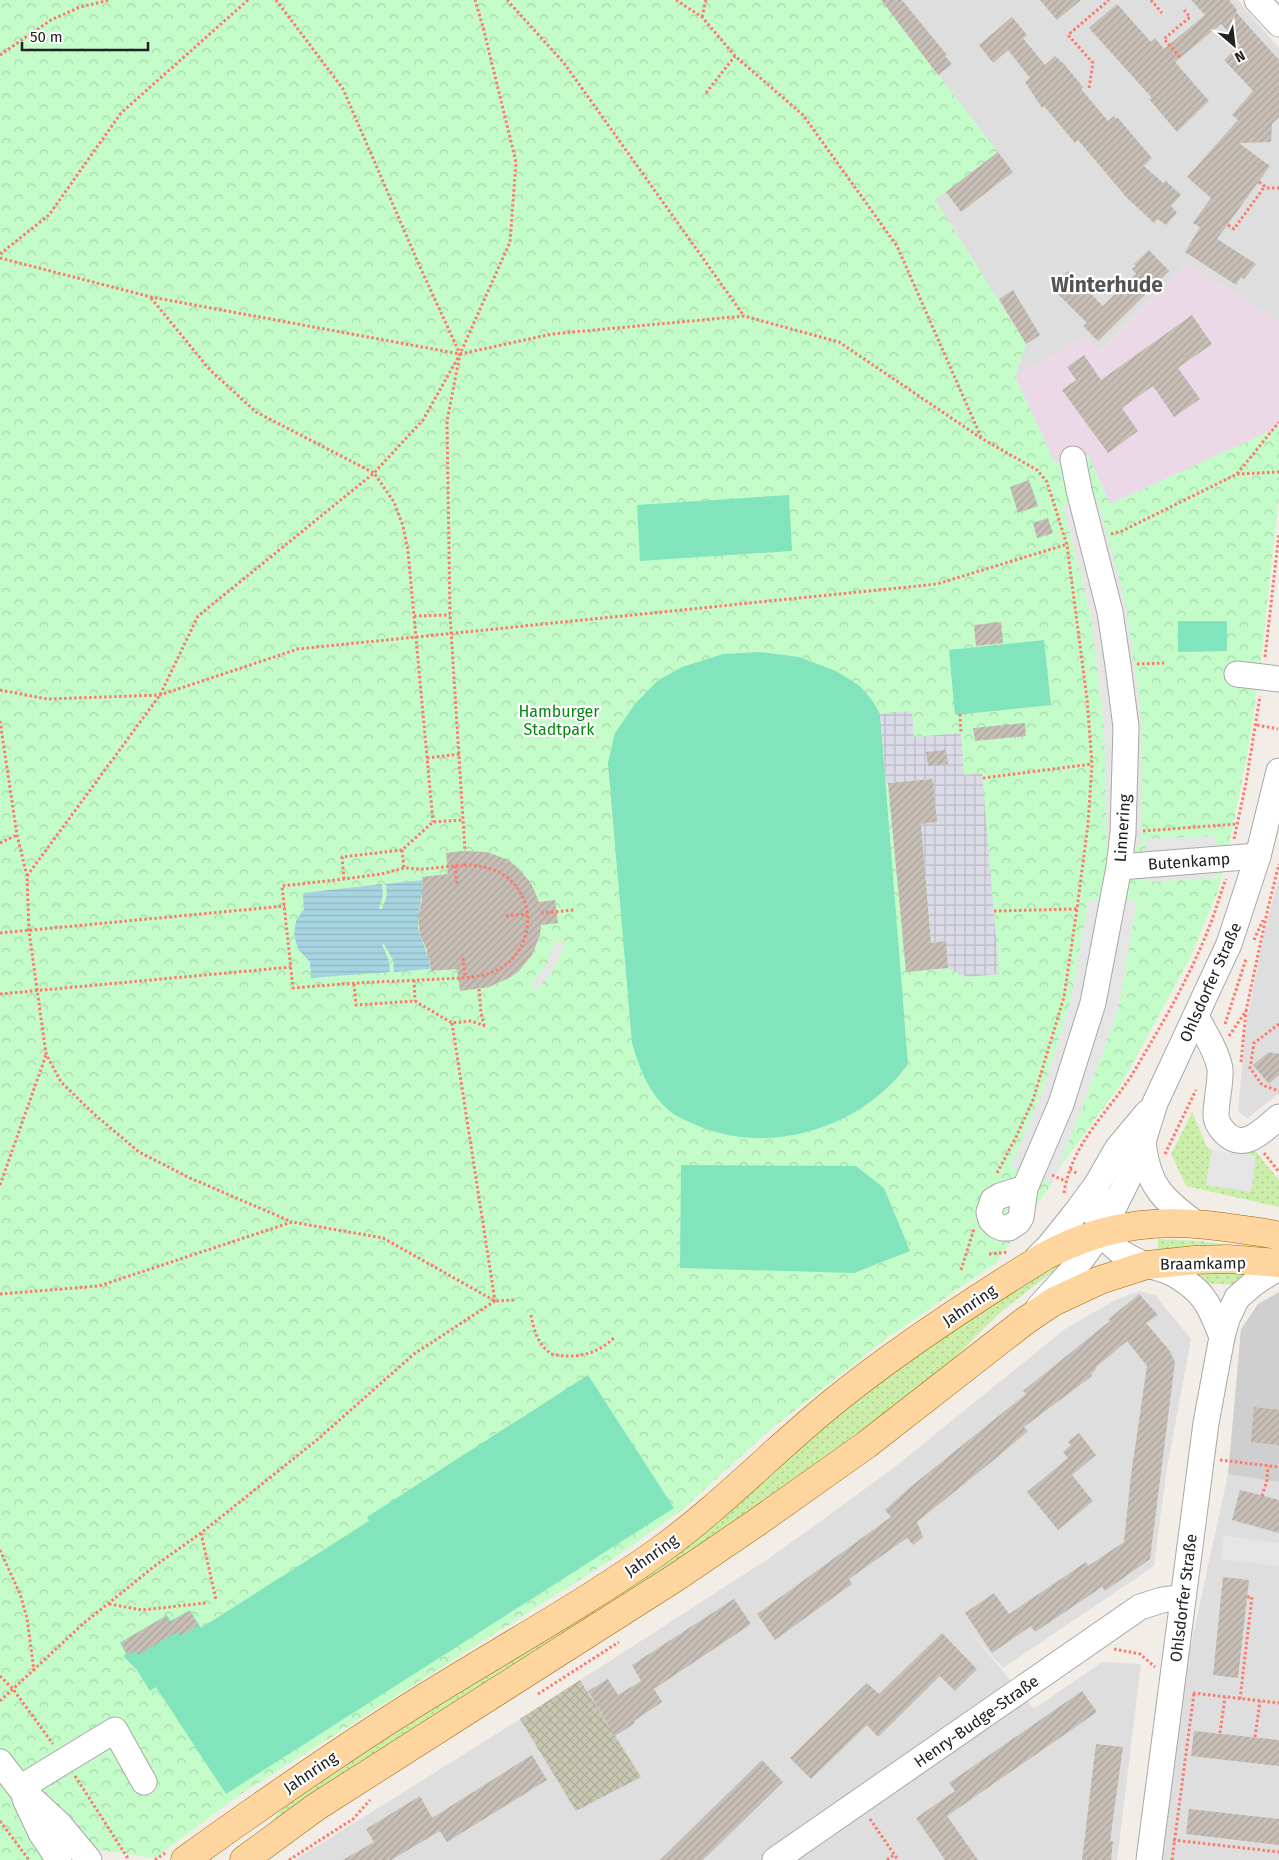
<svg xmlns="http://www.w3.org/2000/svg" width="1279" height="1860" viewBox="0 0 1279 1860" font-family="'Fira Sans',sans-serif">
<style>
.residential{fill:#dfdede}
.industrial{fill:#ebd9e8}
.religious{fill:#cfcfcf}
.construction{fill:url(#construction-cross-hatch)}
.grass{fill:url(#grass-dots)}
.park{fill:url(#park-crowns)}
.pitch{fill:#82e4bd}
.parking{fill:#e5e5e5}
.plaza{fill:url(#plaza-grid)}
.water{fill:url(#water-rules)}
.building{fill:url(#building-hatch)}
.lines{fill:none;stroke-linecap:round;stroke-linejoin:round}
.minor-casing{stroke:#a8a8a8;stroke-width:27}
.major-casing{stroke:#9e6800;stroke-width:29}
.path{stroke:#ff796b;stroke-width:3;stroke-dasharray:2.5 2.5;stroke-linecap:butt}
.minor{stroke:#fff;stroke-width:25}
.major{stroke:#ffd59f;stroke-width:28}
.labels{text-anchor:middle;stroke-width:4.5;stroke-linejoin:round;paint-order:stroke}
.park-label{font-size:16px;fill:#068810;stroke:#fff}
.street-label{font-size:16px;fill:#212121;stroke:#fff}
.district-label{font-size:21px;font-weight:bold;fill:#545454;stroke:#fff}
</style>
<defs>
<pattern id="construction-cross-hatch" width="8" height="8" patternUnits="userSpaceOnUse" patternTransform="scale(1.25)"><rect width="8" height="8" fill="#c7c7b2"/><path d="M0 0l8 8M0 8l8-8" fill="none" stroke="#abab99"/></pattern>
<pattern id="grass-dots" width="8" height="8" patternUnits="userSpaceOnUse" patternTransform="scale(1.25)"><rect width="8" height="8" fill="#cceeab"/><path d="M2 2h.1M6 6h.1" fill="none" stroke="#afcc93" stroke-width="1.8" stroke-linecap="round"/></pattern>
<pattern id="park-crowns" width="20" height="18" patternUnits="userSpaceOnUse" patternTransform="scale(1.25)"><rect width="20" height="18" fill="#c3fcc8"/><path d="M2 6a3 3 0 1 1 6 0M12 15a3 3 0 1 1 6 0" fill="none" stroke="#a7d8ac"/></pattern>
<pattern id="plaza-grid" width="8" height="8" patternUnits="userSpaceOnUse" patternTransform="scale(1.25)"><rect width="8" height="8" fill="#dbdbe8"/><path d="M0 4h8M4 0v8" fill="none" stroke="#bcbcc7"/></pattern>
<pattern id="water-rules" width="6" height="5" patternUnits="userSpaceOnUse" patternTransform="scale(1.25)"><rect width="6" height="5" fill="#a6d4e1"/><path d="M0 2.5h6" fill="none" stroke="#8fb6c1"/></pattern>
<pattern id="building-hatch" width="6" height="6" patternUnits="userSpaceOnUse" patternTransform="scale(1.25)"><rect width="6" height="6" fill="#c7beb6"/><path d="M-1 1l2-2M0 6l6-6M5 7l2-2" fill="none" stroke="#aba39c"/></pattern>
</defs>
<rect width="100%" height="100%" fill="#f2eee7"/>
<g class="residential">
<polygon points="881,0 1238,0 1279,48 1279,321 1186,263 1100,351 1048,358 1015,376 1026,344 935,200 997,152"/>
<polygon points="1279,876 1279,1093 1248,1118 1238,1112 1246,1025 1264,933"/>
<polygon points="1139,1291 1155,1295 1191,1339 1167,1468 1154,1566 1003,1668 965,1625 1034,1709 1102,1662 1141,1664 1117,1860 295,1860 520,1719 771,1557 891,1470 1065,1329 1115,1300"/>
<polygon points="1228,1474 1279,1482 1279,1860 1159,1860 1184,1677"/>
</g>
<polygon class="industrial" points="1186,263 1279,321 1279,427 1110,504 1088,455 1055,463 1015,376 1085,336 1101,351"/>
<polygon class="religious" points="1279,1292 1279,1482 1228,1474 1241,1329 1258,1304"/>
<polygon class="construction" points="580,1680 641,1777 576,1811 520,1719"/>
<g class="grass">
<polygon points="1192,1112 1207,1147 1212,1150 1206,1185 1256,1156 1242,1154 1245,1149 1253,1148 1279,1180 1279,1207 1186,1186 1171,1154"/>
<polygon points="1158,1239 1199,1241 1269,1251 1158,1252"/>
<path d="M 1062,1262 L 1063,1263 C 1042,1282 1017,1297 996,1317 C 973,1338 953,1361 929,1382 L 685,1557 L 352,1769 L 270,1823 L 287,1804 L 345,1763 L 604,1603 L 668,1561 L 695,1541 L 780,1464 L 845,1409 L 894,1372 L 990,1306 Z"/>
<polygon points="1186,1270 1254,1272 1237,1285 1203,1283"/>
</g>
<polygon class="park" points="0,0 881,0 998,152 935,200 1026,344 1015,376 1055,463 1088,455 1110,504 1279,427 1279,496 1260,670 1249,746 1234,822 1218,891 1189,960 1122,1083 1056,1172 1081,1111 1114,1021 1120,998 1137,901 1089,899 1070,1004 1042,1093 1011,1166 1052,1183 996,1263 890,1336 772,1428 683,1509 616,1557 238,1796 155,1858 93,1849 81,1860 0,1860"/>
<g class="pitch">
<polygon points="789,495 792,551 640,561 637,505"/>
<polygon points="1178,621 1227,621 1227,651 1178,652"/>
<polygon points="1044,640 1051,705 955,715 949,650"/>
<path d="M 760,652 L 799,657 L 836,671 L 860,686 L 872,700 L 880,714 L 908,1064 C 864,1126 773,1156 701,1127 C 689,1122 674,1116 665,1107 C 647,1089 639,1067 632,1043 L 608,763 L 615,733 L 635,704 L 657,681 L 682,667 L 723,654 Z"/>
<polygon points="681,1165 856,1166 884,1188 910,1251 854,1273 680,1268"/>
<polygon points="588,1375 674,1508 226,1794 156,1687 150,1691 137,1670 123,1656 126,1654 120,1643 167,1615 171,1621 190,1610 201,1628 369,1521 367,1517"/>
</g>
<g class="parking">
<polygon points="1097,497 1126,605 1142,720 1142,846 1107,849 1104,727 1091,617 1063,506"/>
<polygon points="1215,836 1217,878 1147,882 1145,839"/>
<polygon points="1089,899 1137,901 1120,998 1114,1021 1081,1111 1052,1183 1011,1167 1042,1093 1070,1004"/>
<polygon points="565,941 560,957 552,972 536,991 532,983 547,964 555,942"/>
<polygon points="1212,1150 1256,1156 1251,1192 1206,1185"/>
<polygon points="1224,1536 1279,1543 1279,1566 1221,1559"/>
</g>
<polygon class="plaza" points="912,711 914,737 961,733 964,775 982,773 999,974 968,977 948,968 946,942 931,943 921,824 937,822 933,780 886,783 880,714"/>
<path class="water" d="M 422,880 L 423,891 L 421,892 C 422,904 417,915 418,927 C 419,938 426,946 427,957 L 429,957 L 430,969 L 394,972 L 393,960 L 384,944 L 382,945 L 389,961 L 390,972 L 311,978 L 310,962 L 298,949 L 294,934 L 296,921 L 304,909 L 303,893 L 382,884 L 383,894 L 379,909 L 382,909 L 387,895 L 386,884 Z"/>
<g class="building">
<polygon points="881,0 902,0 947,55 945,56 952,64 938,75"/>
<polygon points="1040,0 1081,0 1057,20"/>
<polygon points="1191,0 1229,0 1237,10 1236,12 1279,60 1279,117 1272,124 1271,142 1239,143 1270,166 1217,239 1256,264 1244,279 1241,277 1236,285 1185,252 1200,227 1193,223 1211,198 1187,177 1238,120 1232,115 1253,91 1224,60 1240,45 1221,24 1175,62 1209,101 1177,132 1149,99 1152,98 1089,28 1117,4 1151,42 1155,38 1164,49 1205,15"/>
<polygon points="1012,17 1027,35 1023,38 1045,65 1055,56 1064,64 1083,87 1081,89 1108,121 1114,116 1115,118 1118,118 1152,158 1144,166 1163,183 1166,181 1181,195 1171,206 1177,213 1166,225 1158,219 1154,223 1127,198 1078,140 1075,143 1044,106 1042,108 1025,82 1030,78 1008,50 993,63 979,45"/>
<polygon points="998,152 1013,172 961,212 946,192"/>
<polygon points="1149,250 1169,271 1098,341 1083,326 1087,323 1051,287 1068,271 1103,306 1136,274 1132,269 1136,266 1134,264"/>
<polygon points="1013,290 1040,335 1026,344 999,299"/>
<polygon points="1192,315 1212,344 1178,368 1200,399 1174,417 1153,386 1122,408 1138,431 1108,453 1062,390 1076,380 1067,367 1084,355 1101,380"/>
<polygon points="1029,480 1038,506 1018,513 1010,487"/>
<polygon points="1048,518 1053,533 1037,538 1033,523"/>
<polygon points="1001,622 1003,643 976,646 974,625"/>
<polygon points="1025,723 1026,736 975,741 973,728"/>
<polygon points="946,750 948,764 928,766 926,752"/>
<polygon points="933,779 937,822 921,824 931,943 946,941 948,968 906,972 888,783"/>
<polygon points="462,851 487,852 508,860 516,866 531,883 539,902 555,900 558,923 541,925 540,935 532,955 518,972 509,978 489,987 460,991 457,969 431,971 429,957 427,957 427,950 420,935 418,918 422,899 421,891 423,891 422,877 448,874 446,853"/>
<polygon points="1269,1052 1279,1054 1279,1075 1269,1084 1253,1065"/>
<polygon points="1139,1294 1158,1315 1146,1323 1169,1350 1175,1362 1150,1559 1105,1591 1102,1587 1035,1632 1031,1626 992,1653 965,1613 994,1593 1009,1614 1086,1562 1088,1566 1124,1542 1131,1475 1147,1366 1127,1341 1096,1367 1097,1368 1091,1374 1092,1376 1024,1427 1028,1431 995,1459 917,1522 923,1537 913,1545 907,1538 849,1579 852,1584 775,1640 757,1614 891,1517 885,1510 908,1489 1026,1394 1023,1391 1110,1321 1109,1319"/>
<polygon points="1254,1407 1279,1410 1279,1445 1251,1442"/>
<polygon points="1079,1433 1096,1455 1072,1475 1093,1501 1058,1530 1027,1492 1068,1458 1063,1452 1071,1445 1068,1442"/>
<polygon points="1240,1490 1279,1500 1279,1533 1232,1520"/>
<polygon points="1223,1577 1249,1580 1238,1678 1213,1675"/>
<polygon points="734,1599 751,1624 654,1689 662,1702 634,1721 635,1723 615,1736 588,1691 608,1679 618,1695 641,1681 632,1665"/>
<polygon points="190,1611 198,1625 180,1636 177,1632 138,1655 136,1651 128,1655 121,1642 166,1616 169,1622"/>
<polygon points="942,1633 977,1669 955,1691 940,1676 878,1737 867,1725 811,1779 790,1758 867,1683 879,1694"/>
<polygon points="1082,1691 1097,1712 947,1816 978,1860 945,1860 916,1818 955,1791 949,1783"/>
<polygon points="1194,1731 1279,1740 1279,1766 1191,1756"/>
<polygon points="1096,1744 1123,1747 1110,1841 1113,1841 1111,1860 1082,1860"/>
<polygon points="532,1755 547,1780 447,1842 440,1831 391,1860 343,1860 374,1842 366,1829 420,1796 432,1818"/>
<polygon points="762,1760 783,1782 741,1823 703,1860 660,1860"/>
<polygon points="1189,1809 1279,1819 1279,1845 1186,1834"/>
</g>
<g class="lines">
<defs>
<g id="minor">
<polyline points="1257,0 1279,24"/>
<polyline points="1237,674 1279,679"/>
<polyline points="1119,867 1258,856"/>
<path d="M 1196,1016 C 1204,1032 1217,1051 1220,1069 C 1221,1084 1216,1100 1216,1115 C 1216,1122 1220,1127 1224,1132 C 1244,1153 1263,1130 1279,1117"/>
<path d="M 1143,1142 C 1148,1185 1161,1198 1195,1223"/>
<path d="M 1097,1184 C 1090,1220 1103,1246 1137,1261 C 1147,1266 1157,1267 1167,1271 C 1177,1275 1188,1283 1196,1290 C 1209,1302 1215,1320 1222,1337"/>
<polyline points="1025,1188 1000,1196 993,1200 989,1212 991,1220 996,1225 1002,1228 1009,1228 1018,1222 1021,1217 1025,1188 1061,1104 1093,1003 1119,867 1123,833 1126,727 1118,665 1110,612 1079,490 1073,459"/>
<polyline points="1037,1258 1050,1245 1078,1210 1097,1184 1117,1149 1147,1113"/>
<polyline points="1039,1307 1078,1264 1102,1231 1137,1161 1155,1103 1229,944 1258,856 1279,771"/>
<polyline points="0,1762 20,1788 59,1824 89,1860"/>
<polyline points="20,1788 115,1730 144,1782"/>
<polyline points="25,1799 41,1833 59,1860"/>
<polyline points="775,1860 1140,1607 1162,1600 1183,1597"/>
<polyline points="1149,1860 1206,1423 1222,1337 1227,1319 1237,1298 1253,1284 1279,1267"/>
</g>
<g id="major">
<path d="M 185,1860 C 256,1809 329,1758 403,1711 C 488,1657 577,1609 659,1551 C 720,1507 773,1451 832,1403 C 898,1349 972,1301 1045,1256 C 1109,1222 1167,1217 1238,1229 C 1251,1231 1266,1232 1279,1236"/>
<polyline points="244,1860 316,1807 678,1576 756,1523 866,1445 1025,1321 1053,1302 1100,1280 1147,1265 1195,1260 1228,1259 1279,1263"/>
</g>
</defs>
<use href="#minor" class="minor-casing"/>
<use href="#major" class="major-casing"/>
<g class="path">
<polyline points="276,0 343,89 420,267 460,354 447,421 450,615 465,851"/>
<polyline points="507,0 564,63 744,316"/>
<polyline points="676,0 702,17 735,56 803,115 897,246 981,437"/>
<polyline points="1151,0 1162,13"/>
<polyline points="702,17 706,0"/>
<polyline points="0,55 51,20 80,7 110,0"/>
<polyline points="1180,57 1164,39 1190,17 1184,10"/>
<polyline points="1089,88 1093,63 1068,35 1109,0"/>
<polyline points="706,93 735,56"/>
<polyline points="1259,182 1267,188 1279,188"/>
<polyline points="1228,225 1234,229 1265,186"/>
<polyline points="0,254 49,215 121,113 248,0"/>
<polyline points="0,258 151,297 460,354 552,334 744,316 839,342 981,438 1037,470 1047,482 1067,545 1087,699 1092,764 1088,824 1077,909 1064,997 1033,1100 1016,1137 996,1175"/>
<polyline points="151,298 210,370 256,412 374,473 394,502 403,526 408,551 433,822"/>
<polyline points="1237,474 1279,472"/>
<polyline points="1111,534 1122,531 1237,474 1279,422"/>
<polyline points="414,616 450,615"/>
<polyline points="1265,657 1279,533"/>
<polyline points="1137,664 1164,663"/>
<polyline points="0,690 47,699 160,695 298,649 937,584 1068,544"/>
<polyline points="960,714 961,733"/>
<polyline points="0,721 17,835 27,876 29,931 46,1054 61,1082 94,1114 139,1152 190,1178 292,1222"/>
<polyline points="1257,725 1278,729"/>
<polyline points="427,758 460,754"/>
<polyline points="983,778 1092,764"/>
<polyline points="1143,831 1237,824"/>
<polyline points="1234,839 1246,783 1260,696"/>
<polyline points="0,843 17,835"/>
<polyline points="402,850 404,868"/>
<path d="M 464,865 C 487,865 508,872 520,892 C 538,922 523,962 490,973 C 481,977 470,977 460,978 C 440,979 420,980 400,981 C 364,982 329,985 293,988 L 282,886 L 344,879 L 381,874 L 404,868 L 423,869 Z"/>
<polyline points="455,866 457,884"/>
<polyline points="27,876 160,695 198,616 374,473 423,420 460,354 510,242 516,162 483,27 475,0"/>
<polyline points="344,879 342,857 402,850 433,822 463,820"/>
<polyline points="994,911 1077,909"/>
<polyline points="541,913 574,910"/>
<polyline points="506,916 527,914"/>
<polyline points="0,933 285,906"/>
<polyline points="1254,940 1263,920"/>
<polyline points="463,958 465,977"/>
<polyline points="414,980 415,1001"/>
<polyline points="354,984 356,1005 415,1001 452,1023 471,1021 485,1026"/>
<polyline points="479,989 481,1013 484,1025"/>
<polyline points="0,994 291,967"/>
<polyline points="452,1023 495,1301"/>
<polyline points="1225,1024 1246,959"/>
<polyline points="1279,1024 1254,1043 1250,1068 1262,1085 1279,1091"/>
<polyline points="1229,1036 1246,1011 1268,908 1279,864"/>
<polyline points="1241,1062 1246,1011"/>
<polyline points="1264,1153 1279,1172"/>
<polyline points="1165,1154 1196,1090"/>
<polyline points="1070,1169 1078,1174"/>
<polyline points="1052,1175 1065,1181"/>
<polyline points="0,1185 46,1055"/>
<path d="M 1064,1193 C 1071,1144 1108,1113 1133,1073 C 1161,1026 1190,977 1210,925 C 1216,910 1220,894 1226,879"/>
<polyline points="989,1254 1008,1252"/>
<polyline points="961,1270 974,1229"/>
<polyline points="0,1294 99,1286 292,1222 383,1238 495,1301 515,1300"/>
<path d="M 531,1315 C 534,1331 538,1344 551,1354 C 576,1359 596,1355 615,1337"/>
<polyline points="1220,1460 1279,1467"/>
<polyline points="1262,1496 1267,1480 1268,1466"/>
<polyline points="201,1533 216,1600"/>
<polyline points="0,1550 20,1594 27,1618 34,1671"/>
<polyline points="109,1604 142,1610 206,1603"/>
<polyline points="1114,1649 1140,1654 1155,1667"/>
<polyline points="0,1676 13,1689 53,1744"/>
<polyline points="1193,1693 1279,1703"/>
<polyline points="538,1694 619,1642"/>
<polyline points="1240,1699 1252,1597 1247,1597"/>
<polyline points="0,1701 84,1623 156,1565 201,1533 318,1439 414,1354 495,1301"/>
<polyline points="1220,1733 1225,1697"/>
<polyline points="1255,1737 1260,1701"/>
<polyline points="75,1776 129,1860"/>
<polyline points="870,1819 898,1860"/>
<polyline points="0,1821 29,1860"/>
<polyline points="1173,1840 1279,1852"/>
<polyline points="155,1860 165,1853"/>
<polyline points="289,1860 353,1819 370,1800"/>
<polyline points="887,1860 894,1855"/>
<polyline points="1172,1860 1194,1693"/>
</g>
<use href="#minor" class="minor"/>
<use href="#major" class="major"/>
</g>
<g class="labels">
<g class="park-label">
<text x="559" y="717">Hamburger<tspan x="559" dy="18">Stadtpark</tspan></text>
</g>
<g class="street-label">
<text transform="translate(1122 828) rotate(-86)" y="6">Linnering</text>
<text transform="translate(1189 861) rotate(-4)" y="6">Butenkamp</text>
<text transform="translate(1210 982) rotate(-66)" y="6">Ohlsdorfer Straße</text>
<text transform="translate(1203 1263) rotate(-1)" y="6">Braamkamp</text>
<text transform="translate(969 1305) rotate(-34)" y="6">Jahnring</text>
<text transform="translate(651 1555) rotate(-35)" y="6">Jahnring</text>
<text transform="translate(1183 1598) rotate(-83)" y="6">Ohlsdorfer Straße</text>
<text transform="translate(976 1721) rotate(-35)" y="6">Henry-Budge-Straße</text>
<text transform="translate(310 1772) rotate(-34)" y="6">Jahnring</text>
</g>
<g class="district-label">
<text x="1107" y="292">Winterhude</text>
</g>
</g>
<g transform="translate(1234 45) rotate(152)" stroke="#ffffff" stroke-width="4" paint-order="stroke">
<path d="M0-4L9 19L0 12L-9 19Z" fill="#212121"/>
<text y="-8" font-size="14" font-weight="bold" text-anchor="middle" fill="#212121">N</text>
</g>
<path d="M22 42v8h126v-8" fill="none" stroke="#212121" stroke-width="2.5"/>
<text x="30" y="42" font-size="15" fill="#212121" stroke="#ffffff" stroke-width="4" paint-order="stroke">50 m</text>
</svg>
